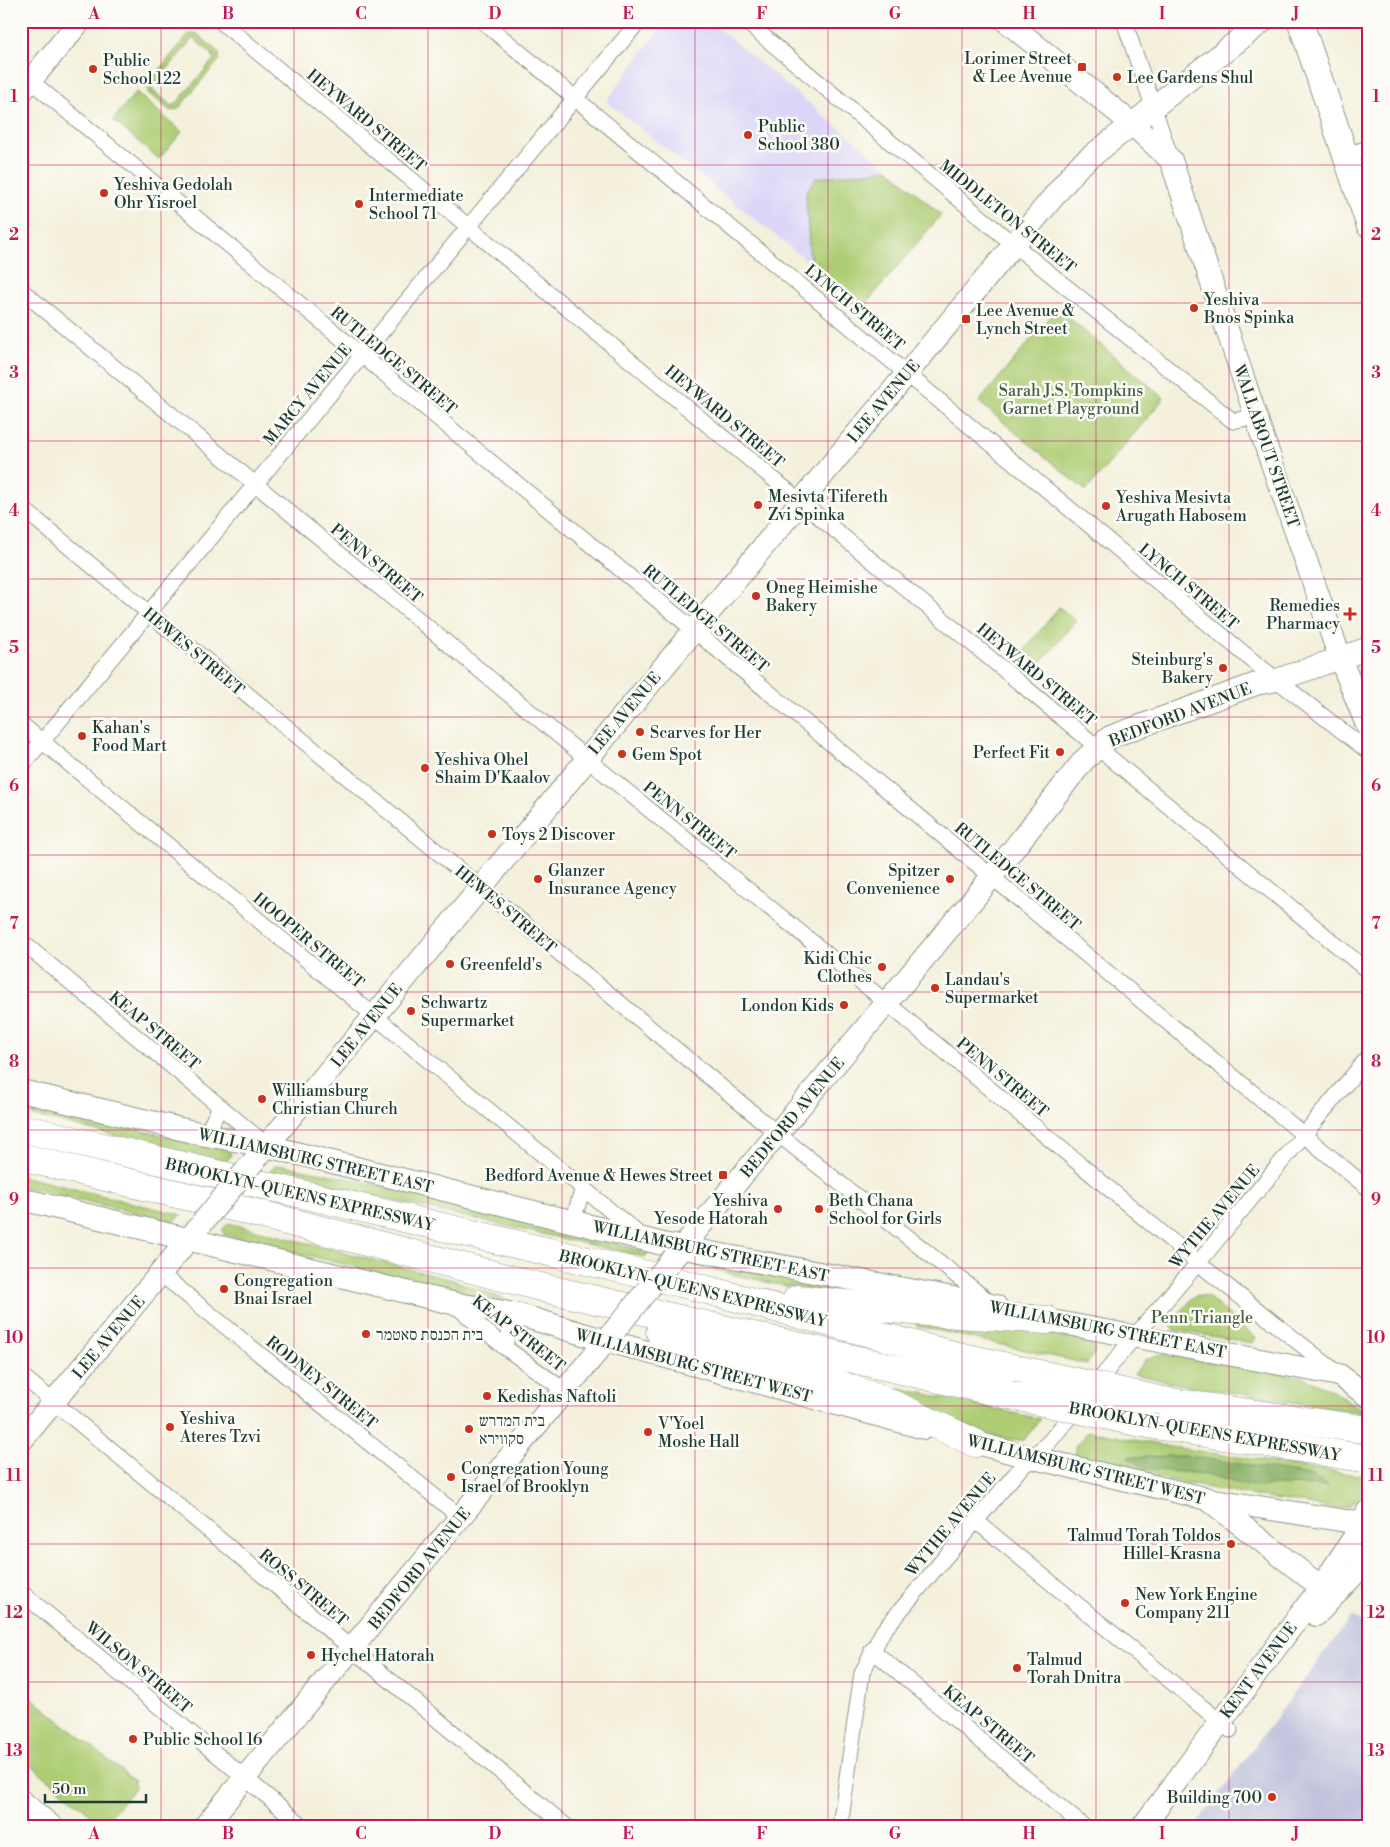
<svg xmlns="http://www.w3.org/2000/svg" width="1390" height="1847" viewBox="0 0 1390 1847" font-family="'Libre Bodoni','Frank Ruhl Libre',serif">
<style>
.built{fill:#dbd6f7}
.industrial{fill:#c1c2dd}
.green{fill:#aecd74;stroke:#668554;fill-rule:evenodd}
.forest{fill:#8ab066;stroke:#54764d}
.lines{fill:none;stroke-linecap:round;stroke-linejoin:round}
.street-casing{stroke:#8a9688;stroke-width:17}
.secondary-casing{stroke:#8a9688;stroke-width:24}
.primary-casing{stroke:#8a9688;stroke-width:27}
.highway-casing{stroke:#8a9688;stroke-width:29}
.street{stroke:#fff;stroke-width:15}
.secondary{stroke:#fff;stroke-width:22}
.primary{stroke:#fff;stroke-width:25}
.highway{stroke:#fff;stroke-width:28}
.secondary-bridge-casing{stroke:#8a9688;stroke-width:24;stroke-linecap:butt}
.highway-bridge-casing{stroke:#8a9688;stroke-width:29;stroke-linecap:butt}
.secondary-bridge{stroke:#fff;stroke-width:22}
.highway-bridge{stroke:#fff;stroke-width:28}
.grid{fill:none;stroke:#c2185b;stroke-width:1;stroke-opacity:0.55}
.poi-dot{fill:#c8321e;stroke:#fdfcf7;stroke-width:2}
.labels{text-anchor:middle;stroke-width:5;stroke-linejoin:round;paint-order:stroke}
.poi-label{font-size:16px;fill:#1f3d34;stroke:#fdfcf7;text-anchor:start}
.street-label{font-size:16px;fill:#1f3d34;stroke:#fdfcf7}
.park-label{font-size:16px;fill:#436144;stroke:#fdfcf7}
.neatline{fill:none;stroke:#c2185b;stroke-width:2}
.grid-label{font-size:16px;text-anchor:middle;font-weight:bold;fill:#c2185b}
</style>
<rect width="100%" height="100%" fill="#fdfcf7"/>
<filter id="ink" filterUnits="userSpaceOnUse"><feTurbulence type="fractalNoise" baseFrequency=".02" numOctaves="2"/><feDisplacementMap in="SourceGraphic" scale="10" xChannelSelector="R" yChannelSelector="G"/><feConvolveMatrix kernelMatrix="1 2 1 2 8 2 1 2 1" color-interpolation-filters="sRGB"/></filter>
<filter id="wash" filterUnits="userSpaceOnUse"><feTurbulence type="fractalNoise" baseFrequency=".0096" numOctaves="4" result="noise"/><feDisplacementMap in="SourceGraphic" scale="20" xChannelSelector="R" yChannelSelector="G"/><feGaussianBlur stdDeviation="1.12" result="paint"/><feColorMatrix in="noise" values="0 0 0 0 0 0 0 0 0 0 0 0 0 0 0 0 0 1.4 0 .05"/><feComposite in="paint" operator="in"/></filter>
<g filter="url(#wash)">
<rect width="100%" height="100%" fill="#f4f0dc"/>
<polygon class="built" points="666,21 709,21 889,169 941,215 864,306 606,101"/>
<polygon class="industrial" points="1352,1616 1369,1629 1369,1826 1195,1826"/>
<g class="green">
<path d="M 196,33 L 219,53 L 219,60 L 178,109 L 171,111 L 148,93 L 147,85 L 188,35 ZM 193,38 L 212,54 L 214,59 L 176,104 L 172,106 L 153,91 L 152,88 Z"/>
<polygon points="136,92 182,132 159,159 113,120"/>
<polygon points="889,169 941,215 864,306 810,264 806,192 816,178"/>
<polygon points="1057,308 1164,398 1086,491 979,402"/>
<polygon points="1059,607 1076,621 1032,673 1016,661"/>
<polygon points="21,1102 229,1151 231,1155 226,1162 21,1113"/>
<polygon points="283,1165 356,1180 649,1252 645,1257 269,1173 275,1166"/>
<polygon points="21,1176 182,1215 173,1222 21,1186"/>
<polygon points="228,1223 453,1280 533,1310 224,1235 223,1229"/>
<polygon points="702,1261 891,1298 847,1296 775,1284 697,1266"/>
<polygon points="1195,1295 1208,1297 1256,1338 1252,1343 1174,1330 1171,1324"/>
<polygon points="915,1323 1015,1326 1083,1336 1093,1342 1096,1350 1087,1364 917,1326"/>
<polygon points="1160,1354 1304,1377 1331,1390 1369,1414 1178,1384 1134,1374 1146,1359"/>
<path d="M 899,1388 L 1040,1419 L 1024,1440 C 985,1441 934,1410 898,1392 Z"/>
<path d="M 1089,1431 L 1165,1446 L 1369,1477 L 1369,1479 C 1364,1487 1357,1503 1348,1506 C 1335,1511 1315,1505 1302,1503 C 1229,1494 1158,1478 1087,1461 L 1076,1454 L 1075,1446 Z"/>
<polygon points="21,1689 134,1781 135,1788 103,1824 21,1757"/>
</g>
<polygon class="forest" points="1189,1456 1309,1475 1328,1486 1275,1485 1260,1487 1237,1483 1206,1474 1145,1469 1128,1457"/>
</g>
<g filter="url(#ink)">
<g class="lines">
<defs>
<g id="street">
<polyline points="220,21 1369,972"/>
<polyline points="482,21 1259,666 1369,752"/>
<polyline points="745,21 1013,244 1233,421 1256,416"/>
<polyline points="1124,21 1170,156"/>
<polyline points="21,73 1369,1189"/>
<polyline points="1346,155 1369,148"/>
<polyline points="21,290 587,759 887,1003 1198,1263 1336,1372"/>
<polyline points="21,507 778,1134 992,1304"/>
<polyline points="21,724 641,1236"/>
<polyline points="21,767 639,21"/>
<polyline points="21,941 264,1143"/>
<polyline points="206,1135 220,1107"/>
<polyline points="573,1222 583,1187"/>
<polyline points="161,1274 460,1517"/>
<polyline points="455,1305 503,1346 565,1391"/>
<polyline points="503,1346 520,1315"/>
<polyline points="21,1375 566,1826"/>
<polyline points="976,1521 1230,1730"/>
<polyline points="21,1592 303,1826"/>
<polyline points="872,1650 1083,1826"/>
<polyline points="840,1826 862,1673 883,1631 1018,1471 1050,1441 1135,1336 1198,1263 1369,1056"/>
</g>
<g id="secondary">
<polyline points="1006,21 1132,124 1171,160 1262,435 1340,658 1369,730"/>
<polyline points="21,92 80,21"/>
<polyline points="21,1091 206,1135 267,1146 663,1244 996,1306"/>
<polyline points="254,1161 1079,166 1263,21"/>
<polyline points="21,1199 452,1303 520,1315 586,1335 924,1428"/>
<polyline points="675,1256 981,890 1084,760 1110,737 1256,684 1277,680 1369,648"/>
<polyline points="1030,1316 1047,1320 1339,1375 1369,1397"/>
<polyline points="959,1438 1013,1453 1208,1499 1346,1521 1369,1522"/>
<polyline points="21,1441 198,1228"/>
<polyline points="1209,1500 1321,1587"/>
<polyline points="1316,1615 1360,1568 1369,1553"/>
<polyline points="21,1801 51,1826"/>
<polyline points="205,1826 614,1331"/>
<polyline points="1143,1826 1321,1587 1353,1539 1368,1511"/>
</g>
<polyline id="primary" points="1300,21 1369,225"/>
<g id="highway">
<polyline points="21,1128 681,1283 949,1354 1030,1372"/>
<polyline points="21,1157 240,1209 544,1288 1010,1395"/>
<polyline points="797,1299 913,1311 1047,1320"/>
<polyline points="660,1332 827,1380 890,1403 975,1443"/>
<polyline points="1163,1401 1369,1430"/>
<polyline points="1142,1423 1369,1459"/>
</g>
</defs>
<use href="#street" class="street-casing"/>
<use href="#secondary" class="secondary-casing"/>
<use href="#primary" class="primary-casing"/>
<use href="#highway" class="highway-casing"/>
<use href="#street" class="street"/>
<use href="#secondary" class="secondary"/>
<use href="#primary" class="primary"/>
<use href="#highway" class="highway"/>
<defs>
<g id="secondary-bridge">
<polyline points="202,1223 254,1161"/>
<polyline points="615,1330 674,1257"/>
</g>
<g id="highway-bridge">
<polyline points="1030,1372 1163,1401"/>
<polyline points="1010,1395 1142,1423"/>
</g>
</defs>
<use href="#secondary-bridge" class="secondary-bridge-casing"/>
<use href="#highway-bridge" class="highway-bridge-casing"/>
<use href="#secondary-bridge" class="secondary-bridge"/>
<use href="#highway-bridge" class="highway-bridge"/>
</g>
</g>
<path class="grid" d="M 161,21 L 161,1826M 294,21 L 294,1826M 428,21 L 428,1826M 562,21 L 562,1826M 695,21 L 695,1826M 828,21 L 828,1826M 962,21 L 962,1826M 1096,21 L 1096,1826M 1229,21 L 1229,1826M 21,165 L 1369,165M 21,303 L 1369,303M 21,441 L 1369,441M 21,579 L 1369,579M 21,717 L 1369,717M 21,855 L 1369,855M 21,992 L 1369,992M 21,1130 L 1369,1130M 21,1268 L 1369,1268M 21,1406 L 1369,1406M 21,1544 L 1369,1544M 21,1682 L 1369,1682"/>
<g class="poi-dot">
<rect x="1077" y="62" width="10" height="10" rx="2.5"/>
<circle cx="93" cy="69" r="5"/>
<circle cx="1117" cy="77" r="5"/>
<circle cx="748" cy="135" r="5"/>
<circle cx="104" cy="193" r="5"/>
<circle cx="359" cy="204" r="5"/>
<circle cx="1194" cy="308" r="5"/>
<rect x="961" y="314" width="10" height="10" rx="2.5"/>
<circle cx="758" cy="505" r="5"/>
<circle cx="1106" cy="506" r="5"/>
<circle cx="756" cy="596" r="5"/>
<path d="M1347.5 606.5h5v5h5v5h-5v5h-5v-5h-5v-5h5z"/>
<circle cx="1223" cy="668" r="5"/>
<circle cx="640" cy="732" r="5"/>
<circle cx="82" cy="736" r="5"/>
<circle cx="1060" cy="752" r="5"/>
<circle cx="622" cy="754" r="5"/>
<circle cx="425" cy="768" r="5"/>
<circle cx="492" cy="834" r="5"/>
<circle cx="538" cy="879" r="5"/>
<circle cx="950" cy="879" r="5"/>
<circle cx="450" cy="964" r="5"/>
<circle cx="882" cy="967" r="5"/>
<circle cx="935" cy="988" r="5"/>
<circle cx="844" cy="1005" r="5"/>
<circle cx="411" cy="1011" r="5"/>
<circle cx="262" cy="1099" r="5"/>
<rect x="718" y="1170" width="10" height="10" rx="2.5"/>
<circle cx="778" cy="1209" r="5"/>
<circle cx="819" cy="1209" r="5"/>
<circle cx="224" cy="1289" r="5"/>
<circle cx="366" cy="1334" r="5"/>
<circle cx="487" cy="1396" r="5"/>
<circle cx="170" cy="1427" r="5"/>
<circle cx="469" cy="1429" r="5"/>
<circle cx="648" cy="1432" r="5"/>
<circle cx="451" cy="1477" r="5"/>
<circle cx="1231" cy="1544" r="5"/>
<circle cx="1125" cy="1603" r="5"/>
<circle cx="311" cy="1655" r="5"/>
<circle cx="1017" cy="1668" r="5"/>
<circle cx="133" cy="1739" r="5"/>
<circle cx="1272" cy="1797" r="5"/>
</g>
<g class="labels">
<g class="poi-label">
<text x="1072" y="64" text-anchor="end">Lorimer Street<tspan x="1072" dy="18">&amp; Lee Avenue</tspan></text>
<text x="103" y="66">Public<tspan x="103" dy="18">School 122</tspan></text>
<text x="1127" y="83">Lee Gardens Shul</text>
<text x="758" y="132">Public<tspan x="758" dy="18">School 380</tspan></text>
<text x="114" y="190">Yeshiva Gedolah<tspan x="114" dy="18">Ohr Yisroel</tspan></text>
<text x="369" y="201">Intermediate<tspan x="369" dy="18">School 71</tspan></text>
<text x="1204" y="305">Yeshiva<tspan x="1204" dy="18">Bnos Spinka</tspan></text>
<text x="976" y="316">Lee Avenue &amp;<tspan x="976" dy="18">Lynch Street</tspan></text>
<text x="768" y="502">Mesivta Tifereth<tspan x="768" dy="18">Zvi Spinka</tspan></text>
<text x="1116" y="503">Yeshiva Mesivta<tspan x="1116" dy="18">Arugath Habosem</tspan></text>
<text x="766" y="593">Oneg Heimishe<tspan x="766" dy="18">Bakery</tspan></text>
<text x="1340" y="611" text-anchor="end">Remedies<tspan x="1340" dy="18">Pharmacy</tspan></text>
<text x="1213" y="665" text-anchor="end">Steinburg's<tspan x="1213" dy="18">Bakery</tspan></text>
<text x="92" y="733">Kahan's<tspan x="92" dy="18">Food Mart</tspan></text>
<text x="650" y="738">Scarves for Her</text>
<text x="1050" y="758" text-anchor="end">Perfect Fit</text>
<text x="632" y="760">Gem Spot</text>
<text x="435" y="765">Yeshiva Ohel<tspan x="435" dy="18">Shaim D'Kaalov</tspan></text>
<text x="502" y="840">Toys 2 Discover</text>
<text x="548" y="876">Glanzer<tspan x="548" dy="18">Insurance Agency</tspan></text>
<text x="940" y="876" text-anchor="end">Spitzer<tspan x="940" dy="18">Convenience</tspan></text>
<text x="872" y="964" text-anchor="end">Kidi Chic<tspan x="872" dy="18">Clothes</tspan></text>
<text x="460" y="970">Greenfeld's</text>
<text x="945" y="985">Landau's<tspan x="945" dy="18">Supermarket</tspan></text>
<text x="421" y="1008">Schwartz<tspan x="421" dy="18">Supermarket</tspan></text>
<text x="834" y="1011" text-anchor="end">London Kids</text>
<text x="272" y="1096">Williamsburg<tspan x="272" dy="18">Christian Church</tspan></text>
<text x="713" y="1181" text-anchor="end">Bedford Avenue &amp; Hewes Street</text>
<text x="768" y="1206" text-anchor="end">Yeshiva<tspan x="768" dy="18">Yesode Hatorah</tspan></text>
<text x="829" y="1206">Beth Chana<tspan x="829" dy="18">School for Girls</tspan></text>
<text x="234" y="1286">Congregation<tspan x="234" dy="18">Bnai Israel</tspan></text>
<text x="376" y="1340">בית הכנסת סאטמר</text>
<text x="497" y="1402">Kedishas Naftoli</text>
<text x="180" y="1424">Yeshiva<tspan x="180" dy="18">Ateres Tzvi</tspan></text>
<text x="479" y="1426">בית המדרש<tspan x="479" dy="18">סקווירא</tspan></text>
<text x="658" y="1429">V'Yoel<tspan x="658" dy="18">Moshe Hall</tspan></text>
<text x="461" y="1474">Congregation Young<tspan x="461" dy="18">Israel of Brooklyn</tspan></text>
<text x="1221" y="1541" text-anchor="end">Talmud Torah Toldos<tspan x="1221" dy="18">Hillel-Krasna</tspan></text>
<text x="1135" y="1600">New York Engine<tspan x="1135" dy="18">Company 211</tspan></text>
<text x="321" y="1661">Hychel Hatorah</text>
<text x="1027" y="1665">Talmud<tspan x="1027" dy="18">Torah Dnitra</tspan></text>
<text x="143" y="1745">Public School 16</text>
<text x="1262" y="1803" text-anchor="end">Building 700</text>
</g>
<g class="street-label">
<text transform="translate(367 120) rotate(40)" y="6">HEYWARD STREET</text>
<text transform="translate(1008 216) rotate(39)" y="6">MIDDLETON STREET</text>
<text transform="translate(855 307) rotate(40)" y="6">LYNCH STREET</text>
<text transform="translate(394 360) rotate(40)" y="6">RUTLEDGE STREET</text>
<text transform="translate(307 394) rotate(-50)" y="6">MARCY AVENUE</text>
<text transform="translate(883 401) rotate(-50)" y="6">LEE AVENUE</text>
<text transform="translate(725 416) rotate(40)" y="6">HEYWARD STREET</text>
<text transform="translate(1267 446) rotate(71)" y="6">WALLABOUT STREET</text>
<text transform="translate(377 563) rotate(40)" y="6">PENN STREET</text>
<text transform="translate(1189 586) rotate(40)" y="6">LYNCH STREET</text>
<text transform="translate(706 618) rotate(40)" y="6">RUTLEDGE STREET</text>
<text transform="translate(194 651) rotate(40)" y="6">HEWES STREET</text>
<text transform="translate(1037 674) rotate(40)" y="6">HEYWARD STREET</text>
<text transform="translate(624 713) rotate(-50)" y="6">LEE AVENUE</text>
<text transform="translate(1180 714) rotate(-21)" y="6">BEDFORD AVENUE</text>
<text transform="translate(690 820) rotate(39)" y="6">PENN STREET</text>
<text transform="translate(1018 876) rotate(40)" y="6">RUTLEDGE STREET</text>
<text transform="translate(506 909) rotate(40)" y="6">HEWES STREET</text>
<text transform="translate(309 940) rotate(40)" y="6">HOOPER STREET</text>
<text transform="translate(366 1025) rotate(-51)" y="6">LEE AVENUE</text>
<text transform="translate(155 1030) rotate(40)" y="6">KEAP STREET</text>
<text transform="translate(1003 1077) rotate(40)" y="6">PENN STREET</text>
<text transform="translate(792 1117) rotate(-50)" y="6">BEDFORD AVENUE</text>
<text transform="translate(316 1160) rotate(13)" y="6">WILLIAMSBURG STREET EAST</text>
<text transform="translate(300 1194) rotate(13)" y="6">BROOKLYN-QUEENS EXPRESSWAY</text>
<text transform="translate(1214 1216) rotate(-50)" y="6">WYTHE AVENUE</text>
<text transform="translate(711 1251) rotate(12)" y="6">WILLIAMSBURG STREET EAST</text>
<text transform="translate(693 1288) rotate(14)" y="6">BROOKLYN-QUEENS EXPRESSWAY</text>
<text transform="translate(1108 1329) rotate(11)" y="6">WILLIAMSBURG STREET EAST</text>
<text transform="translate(519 1333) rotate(38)" y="6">KEAP STREET</text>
<text transform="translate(108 1337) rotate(-50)" y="6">LEE AVENUE</text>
<text transform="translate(694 1365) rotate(15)" y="6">WILLIAMSBURG STREET WEST</text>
<text transform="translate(322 1382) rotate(39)" y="6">RODNEY STREET</text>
<text transform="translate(1205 1431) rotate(10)" y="6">BROOKLYN-QUEENS EXPRESSWAY</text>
<text transform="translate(1086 1469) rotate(14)" y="6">WILLIAMSBURG STREET WEST</text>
<text transform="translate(950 1524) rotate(-50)" y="6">WYTHE AVENUE</text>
<text transform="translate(419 1568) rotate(-51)" y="6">BEDFORD AVENUE</text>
<text transform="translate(304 1587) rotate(40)" y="6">ROSS STREET</text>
<text transform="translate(139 1667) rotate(40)" y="6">WILSON STREET</text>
<text transform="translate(1258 1670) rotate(-53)" y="6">KENT AVENUE</text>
<text transform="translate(989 1724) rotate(40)" y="6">KEAP STREET</text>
</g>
<g class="park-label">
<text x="1071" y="396">Sarah J.S. Tompkins<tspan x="1071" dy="18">Garnet Playground</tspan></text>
<text x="1202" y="1323">Penn Triangle</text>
</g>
</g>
<rect width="1390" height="1847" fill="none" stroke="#fdfcf7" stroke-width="55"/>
<path d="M45 1794v8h101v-8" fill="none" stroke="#1f3d34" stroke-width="2.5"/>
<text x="52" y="1794" font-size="15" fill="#1f3d34" stroke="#fdfcf7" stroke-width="4" paint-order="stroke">50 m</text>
<rect x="28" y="28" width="1334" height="1792" class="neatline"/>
<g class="grid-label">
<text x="94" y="19">A</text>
<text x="228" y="19">B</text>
<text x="361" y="19">C</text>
<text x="495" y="19">D</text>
<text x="628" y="19">E</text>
<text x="762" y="19">F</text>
<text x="895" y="19">G</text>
<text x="1029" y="19">H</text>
<text x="1162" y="19">I</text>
<text x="1296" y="19">J</text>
<text x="14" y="102">1</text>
<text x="1376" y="102">1</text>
<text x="14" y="240">2</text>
<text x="1376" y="240">2</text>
<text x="14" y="378">3</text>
<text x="1376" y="378">3</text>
<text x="14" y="516">4</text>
<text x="1376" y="516">4</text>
<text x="14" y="653">5</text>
<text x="1376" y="653">5</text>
<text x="14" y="791">6</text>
<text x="1376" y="791">6</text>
<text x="14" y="929">7</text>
<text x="1376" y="929">7</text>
<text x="14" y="1067">8</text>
<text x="1376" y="1067">8</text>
<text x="14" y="1205">9</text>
<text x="1376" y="1205">9</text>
<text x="14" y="1343">10</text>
<text x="1376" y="1343">10</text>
<text x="14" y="1481">11</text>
<text x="1376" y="1481">11</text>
<text x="14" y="1618">12</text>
<text x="1376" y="1618">12</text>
<text x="14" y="1756">13</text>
<text x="1376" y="1756">13</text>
<text x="94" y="1839">A</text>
<text x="228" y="1839">B</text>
<text x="361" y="1839">C</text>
<text x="495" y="1839">D</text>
<text x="628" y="1839">E</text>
<text x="762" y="1839">F</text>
<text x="895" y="1839">G</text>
<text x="1029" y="1839">H</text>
<text x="1162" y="1839">I</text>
<text x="1296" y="1839">J</text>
</g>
</svg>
